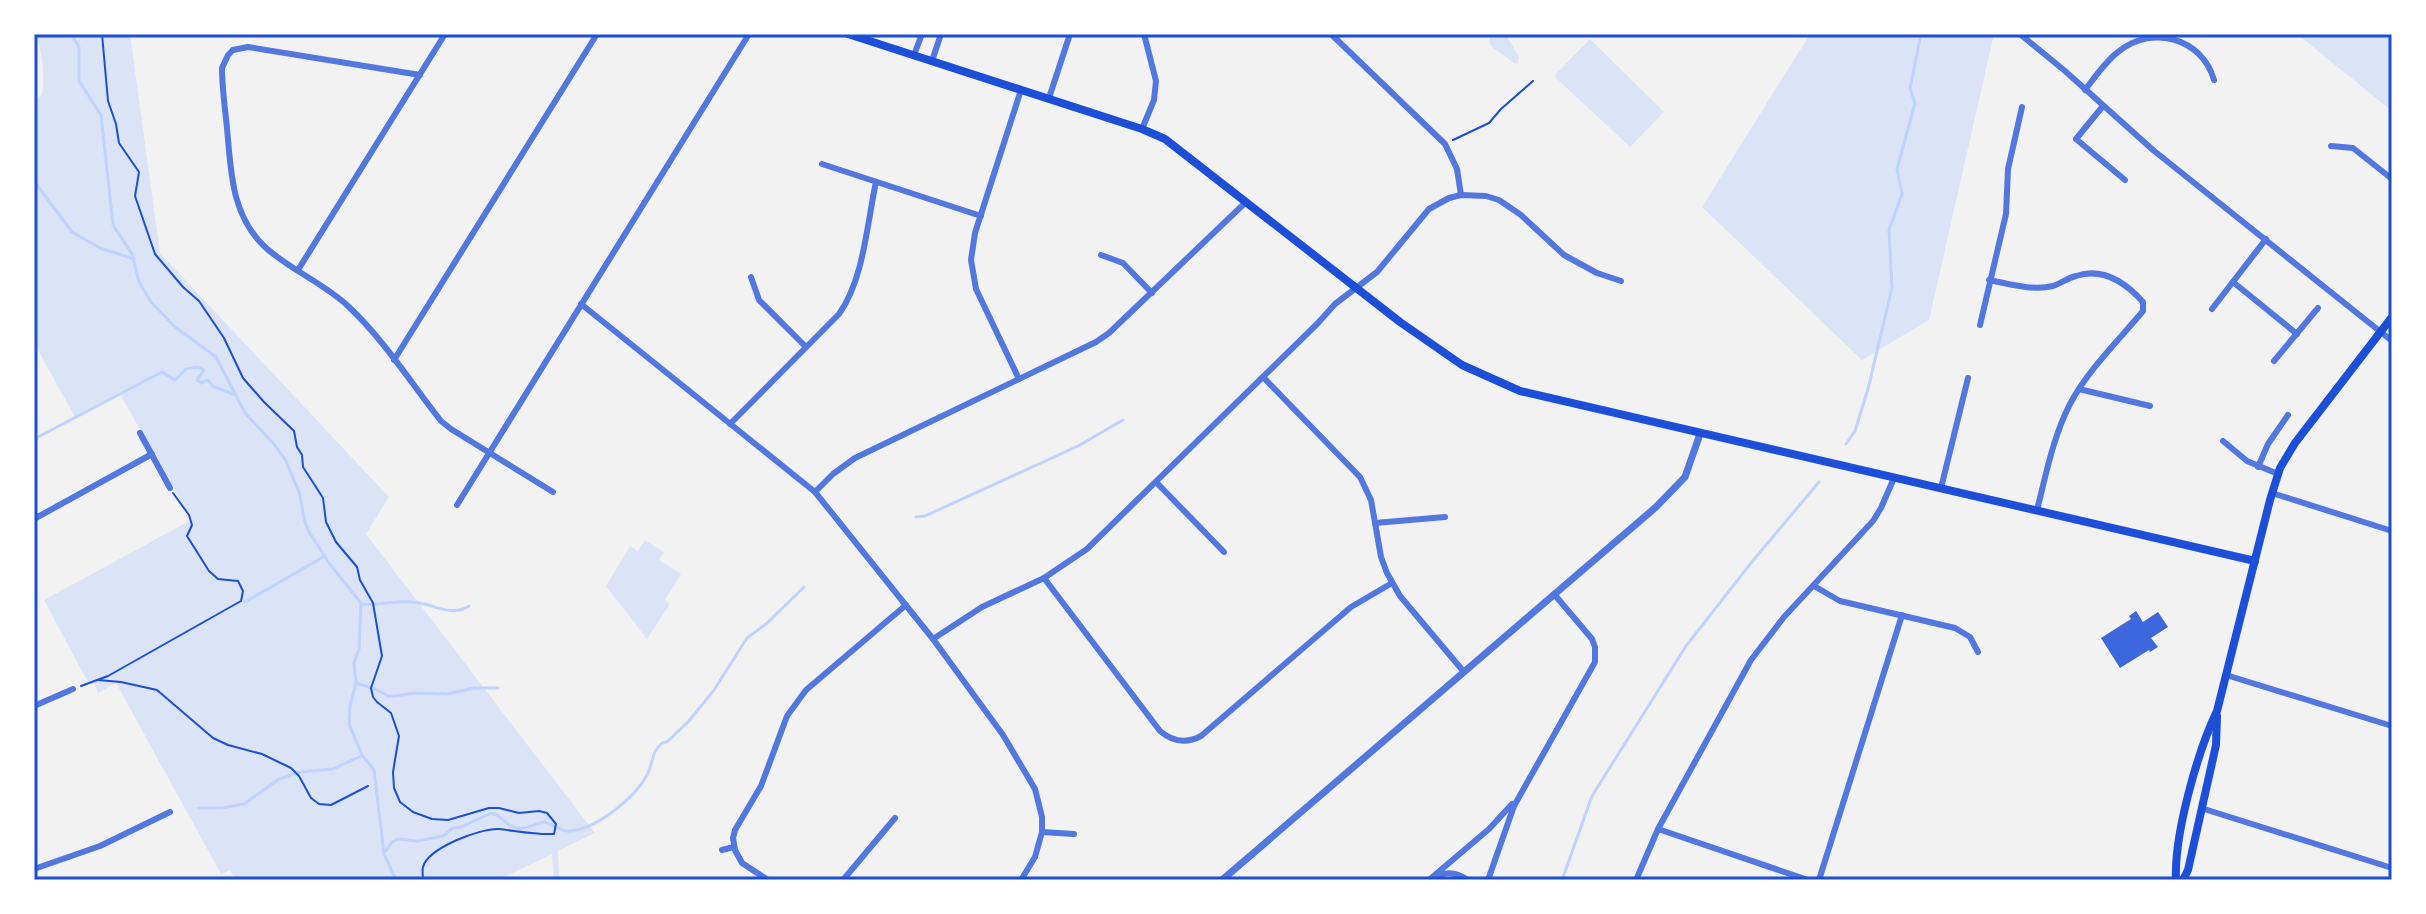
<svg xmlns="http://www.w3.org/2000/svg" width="2426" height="914" viewBox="0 0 2426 914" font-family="'Public Sans',sans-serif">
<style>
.green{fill:#dbe4f7}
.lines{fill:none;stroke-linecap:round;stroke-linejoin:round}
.stream{stroke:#bfd3fe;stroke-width:3}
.building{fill:#3d67dc}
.path{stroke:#1d4ed8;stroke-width:2}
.minor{stroke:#5277de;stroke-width:6}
.tertiary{stroke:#5277de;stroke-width:7}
.secondary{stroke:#1d4ed8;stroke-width:8}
.neatline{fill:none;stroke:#1d4ed8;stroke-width:3}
</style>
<rect width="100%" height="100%" fill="#f2f2f2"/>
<g class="green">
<path d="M 36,34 L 130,34 L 160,253 L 389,497 L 366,534 L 595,833 L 558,851 L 559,880 L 554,880 L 552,854 L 498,880 L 235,880 L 230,870 L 221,874 L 116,683 L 98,693 L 94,682 L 89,684 L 44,600 L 191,520 L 120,394 L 76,419 L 34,343 L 34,99 L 42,95 C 45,73 42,55 36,34 Z"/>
<polygon points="1491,34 1506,35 1519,57 1518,63 1515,64 1492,47 1489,42"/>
<polygon points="1810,34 1994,34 1929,320 1862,360 1702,207"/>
<polygon points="2297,34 2392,34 2392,111"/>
<polygon points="1590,39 1664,112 1630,147 1554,76"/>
<polygon points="645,540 664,552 659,560 681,574 665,600 670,604 647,639 606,586 630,546 638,551"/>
</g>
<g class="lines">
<g class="stream">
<polyline points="71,34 79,47 79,81 101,115 113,225 132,254 139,282 151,302 174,326 216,357 245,413 274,444 286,461 299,492 305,522 309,532 329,563 361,603 359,649 354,663 356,683 350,706 349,724 362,755 374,770 384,854 396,880"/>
<polyline points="34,181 72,232 100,248 134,259"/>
<polyline points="34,439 162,372 175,380 186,369 198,367 204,370 197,380 201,383 208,380 212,386 233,394"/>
<polyline points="1846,444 1855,431 1868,389 1892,288 1889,230 1902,194 1897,169 1915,103 1910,88 1921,34"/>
<polyline points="916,517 925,516 1078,446 1123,420"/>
<polyline points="245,602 325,556"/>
<path d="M 361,604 C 378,606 395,600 413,602 C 432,603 451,618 469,606"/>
<polyline points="356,683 375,689 388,696 396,696 415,693 448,694 474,688 498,688"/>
<polyline points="198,808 222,808 244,804 279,779 300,772 333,769 361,756"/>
<path d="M 385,852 L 392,842 L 398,839 L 417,841 L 443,836 L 453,828 L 461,827 L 491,813 C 500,815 500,818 507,823 C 520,834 531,825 544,822 C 552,824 559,830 567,831 C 593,832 635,798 647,775 C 654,762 650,754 662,743 L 667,742 L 689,721 L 714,690 L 747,638 L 766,624 L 804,587"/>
<polyline points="1562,880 1592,796 1686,646 1751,563 1819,482"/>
</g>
</g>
<polygon class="building" points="2136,611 2143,622 2158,612 2168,627 2151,638 2158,647 2150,652 2149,650 2120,668 2101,638 2131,619 2129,616"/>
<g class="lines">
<g class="path">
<path d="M 102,34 L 108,101 L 116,124 L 119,143 L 139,172 L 135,196 L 155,254 L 183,287 L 199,301 L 224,338 L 243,378 L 264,402 L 294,431 L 297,447 L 302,455 L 303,467 L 323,498 L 326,522 L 336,542 L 357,567 L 360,580 L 373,603 L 382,656 L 371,688 L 373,697 L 377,702 L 391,713 L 399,736 L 393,772 L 394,788 L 400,802 L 413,812 L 432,819 L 448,820 L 489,808 L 499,808 L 519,813 L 539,811 L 547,813 L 556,824 L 554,834 C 536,835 517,831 499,829 C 480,828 428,848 423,867 C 422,871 423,876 423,880"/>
<polyline points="1453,140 1489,123 1501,109 1533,81"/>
<polyline points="98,680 121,682 157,690 213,738 228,745 262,754 291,768 299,776 311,798 319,804 331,805 368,786"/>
<polyline points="81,686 108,676 241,601 243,591 238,581 218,579 209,571 187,536 192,525 189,515 173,493"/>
</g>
<g class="minor">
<polyline points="1331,34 1445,144 1457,169 1461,195"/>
<polyline points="2020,34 2065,71 2153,150 2392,341"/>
<path d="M 233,50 L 228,55 L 222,68 C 222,88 225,108 227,128 C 231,171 231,215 265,247 C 290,270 324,283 349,307 C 384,340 411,383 441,421 L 451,429 L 553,492"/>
<polyline points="233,50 248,47 420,75"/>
<polyline points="914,55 922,34"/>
<polyline points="932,61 941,34"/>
<path d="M 2085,90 C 2095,77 2105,62 2118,52 C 2152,24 2202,38 2214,80"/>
<polyline points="1049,98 1070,34"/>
<polyline points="2103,106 2076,139 2125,180"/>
<polyline points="1142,129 1154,100 1156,81 1144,34"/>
<polyline points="2331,146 2353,148 2392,179"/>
<polyline points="822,164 981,216"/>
<polyline points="1101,255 1123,263 1152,293"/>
<polyline points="298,270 445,34"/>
<polyline points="751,277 759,300 806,347"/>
<path d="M 1989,280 C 2010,284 2032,291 2053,286 C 2061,283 2068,278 2076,276 C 2103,267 2126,283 2143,302 L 2143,311 C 2118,341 2088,370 2070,404 C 2053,437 2046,475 2037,510"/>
<polyline points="2233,282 2297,334"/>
<polyline points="581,304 815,492 933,639 1003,735 1035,789 1042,817 1042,832 1035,857 1021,880"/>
<polyline points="2212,309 2266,239"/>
<polyline points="1980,325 2006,214 2008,169 2022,107"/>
<polyline points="394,360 597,34"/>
<polyline points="2274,361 2318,308"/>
<polyline points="1263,377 1360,477 1371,500 1381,557 1387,573 1400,596 1464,672"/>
<polyline points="1019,379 976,289 971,260 975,233 1021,90"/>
<polyline points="2079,389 2150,406"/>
<path d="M 730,424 L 839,314 C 864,279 867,223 876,182"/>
<polyline points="140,433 170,488"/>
<polyline points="2223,441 2247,461 2278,474"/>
<polyline points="2258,467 2268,444 2288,415"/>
<polyline points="1156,482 1224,552"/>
<polyline points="1941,488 1968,378"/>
<polyline points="815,492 833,474 855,458 1096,342 1109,333 1246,202"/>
<polyline points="2272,493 2392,531"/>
<polyline points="457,505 749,34"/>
<polyline points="34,519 152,454"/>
<polyline points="1375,523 1445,517"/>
<path d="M 1044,578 L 1160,731 C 1173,742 1186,744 1201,736 L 1351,607 L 1392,583"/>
<polyline points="1814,586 1840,601 1955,628 1970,637 1978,652"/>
<polyline points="933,639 982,607 1044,578 1087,549 1318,323 1335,304 1377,272 1429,209 1449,198 1461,195 1486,196 1499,200 1521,215 1564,255 1597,273 1621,281"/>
<polyline points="2226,675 2392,726"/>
<polyline points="34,706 73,689"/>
<polyline points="2201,808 2392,868"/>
<polyline points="1658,829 1808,880"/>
<polyline points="1042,832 1074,834"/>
<polyline points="722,850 734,847"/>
<polyline points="34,869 100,846 170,812"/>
<path d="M 1438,876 C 1448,871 1459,874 1468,880"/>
<polyline points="768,880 742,863 735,850 733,838 735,830 761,786 787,716 806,690 906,605"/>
<polyline points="843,880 895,818"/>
<polyline points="1429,880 1489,829 1512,804"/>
<polyline points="1488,880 1514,806 1595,662 1595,647 1592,639 1554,594"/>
<polyline points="1636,880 1658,829 1751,660 1784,617 1873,521 1881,508 1894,478"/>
<polyline points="1819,880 1902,615"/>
</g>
<polyline class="tertiary" points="1222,880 1656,507 1685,477 1700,434"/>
<g class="secondary">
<polyline points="848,34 1142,129 1165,139 1400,322 1462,365 1520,391 2255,561"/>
<path d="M 2176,880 C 2174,835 2197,753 2217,711 L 2270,500 L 2280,468 L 2295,443 L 2392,317"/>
<polyline points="2183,880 2188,870 2216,745 2217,716"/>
</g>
</g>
<rect width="2426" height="914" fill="none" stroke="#ffffff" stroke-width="72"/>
<rect x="36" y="36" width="2354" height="842" class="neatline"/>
</svg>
